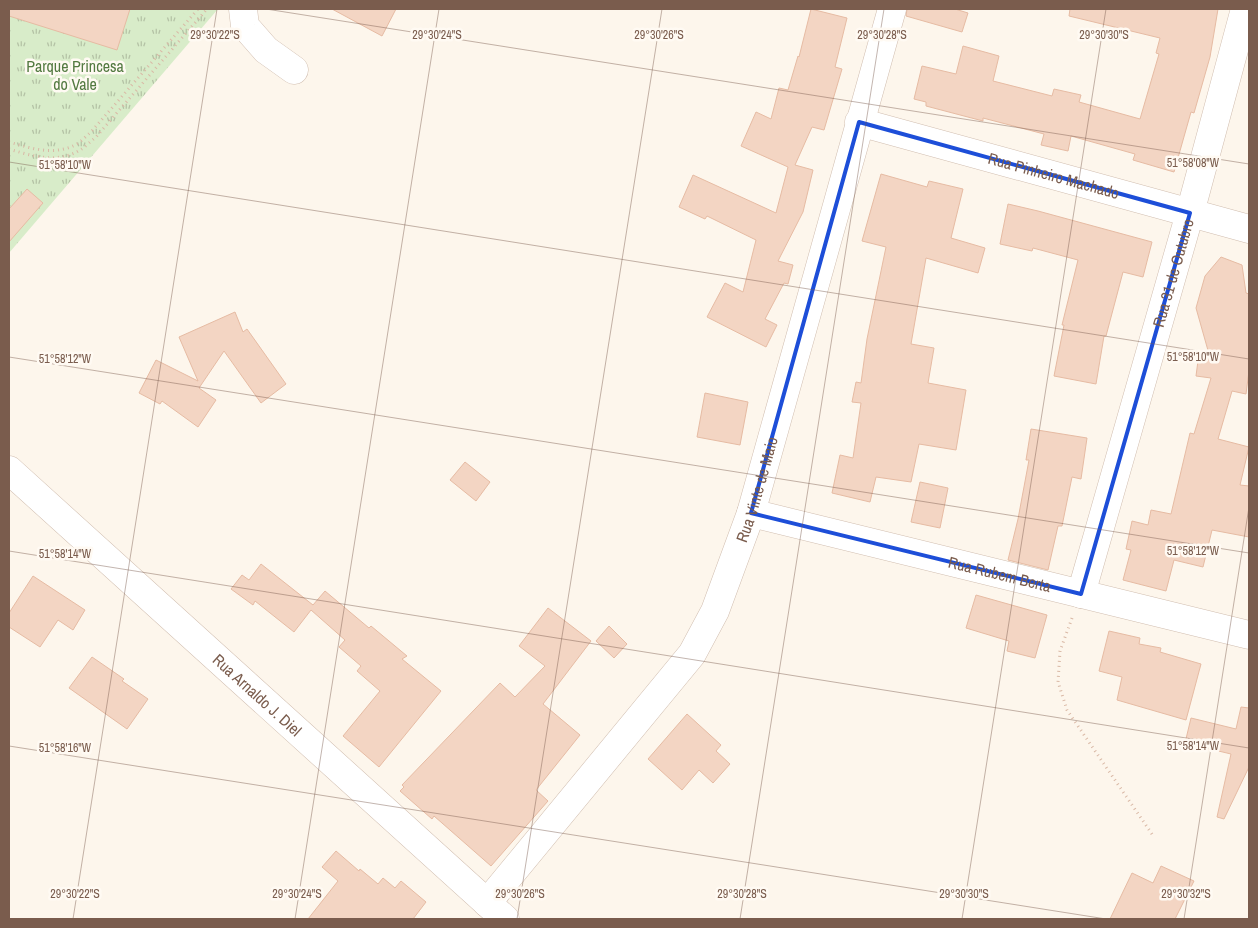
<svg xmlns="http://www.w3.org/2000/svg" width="1258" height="928" viewBox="0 0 1258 928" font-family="'Archivo Narrow',sans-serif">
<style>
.grass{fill:url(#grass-tufts)}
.building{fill:#f3d5c3;stroke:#e6bba3}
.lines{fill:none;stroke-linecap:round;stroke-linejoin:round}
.minor-casing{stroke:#d1beb0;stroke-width:29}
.path{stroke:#d9b8a5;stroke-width:3;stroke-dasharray:1 4;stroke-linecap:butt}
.minor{stroke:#fff;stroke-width:28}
.marked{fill:none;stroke:#1d4ed8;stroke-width:4;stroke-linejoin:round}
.ticks{fill:none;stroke:#7a5c4d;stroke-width:1;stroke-opacity:0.45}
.labels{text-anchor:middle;stroke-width:5;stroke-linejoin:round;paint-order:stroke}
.park-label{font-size:16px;fill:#537a41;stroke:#fffaf3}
.street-label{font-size:16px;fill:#7a5c4d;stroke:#fffaf3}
.ticks-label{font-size:12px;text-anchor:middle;fill:#7a5c4d;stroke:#fffaf3;stroke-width:5;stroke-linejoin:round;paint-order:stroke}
</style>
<defs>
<pattern id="grass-tufts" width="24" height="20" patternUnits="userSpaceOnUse" patternTransform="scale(1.25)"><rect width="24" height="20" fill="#d8ecc9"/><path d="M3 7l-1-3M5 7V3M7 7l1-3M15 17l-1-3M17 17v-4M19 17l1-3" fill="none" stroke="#b4c2a5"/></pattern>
</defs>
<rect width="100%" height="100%" fill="#fdf6ec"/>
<polygon class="grass" points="9,9 218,9 9,253"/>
<g class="building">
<polygon points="9,9 130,9 117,50 9,16"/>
<polygon points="332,9 396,9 382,36"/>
<polygon points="811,9 847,18 835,67 842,69 824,130 812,127 795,165 813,170 803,212 778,261 793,265 788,284 784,283 765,319 777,325 766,347 707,317 725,283 743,292 756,240 707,216 705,219 679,207 693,175 776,213 788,167 741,146 756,112 771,119 779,88 788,90 798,56 799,57"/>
<polygon points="907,9 955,9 968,13 962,32 906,16"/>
<polygon points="1070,9 1218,9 1210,57 1194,113 1191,112 1174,172 1133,160 1135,154 1071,136 1068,151 1041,145 1044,134 983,118 983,121 926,106 926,102 914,99 922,66 956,74 963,46 999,56 993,81 1052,96 1054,89 1081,95 1079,102 1140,119 1159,54 1156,53 1160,38 1069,16"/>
<polygon points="881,174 927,187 929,181 963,189 951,238 985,248 978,273 926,258 911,344 934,348 928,383 966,390 956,450 919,444 911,482 876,477 870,502 832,493 840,455 853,458 861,403 852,402 856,382 861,383 867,339 886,247 862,241"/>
<polygon points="27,189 43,203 9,242 9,209"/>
<polygon points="1008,204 1038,211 1152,242 1143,277 1123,272 1106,336 1104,336 1096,384 1054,376 1064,325 1062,325 1078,260 1033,248 1032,251 1000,244"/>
<polygon points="1221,257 1242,265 1246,293 1249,294 1249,371 1246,394 1232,391 1218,439 1249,447 1240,485 1249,486 1249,537 1212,530 1203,567 1174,560 1166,591 1123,580 1131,550 1126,549 1132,521 1148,525 1151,510 1171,514 1190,433 1194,434 1211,378 1196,376 1199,353 1209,354 1196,308 1205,276"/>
<polygon points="235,312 243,332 247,329 286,384 261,403 224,351 199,388 216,400 198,427 162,401 160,404 139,393 156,360 198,381 179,337"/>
<polygon points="705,393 748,402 740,445 697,437"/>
<polygon points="1031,429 1087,438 1081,479 1072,477 1062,526 1058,526 1048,570 1008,560 1018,519 1029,460 1026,460"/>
<polygon points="465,462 490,482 476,501 450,480"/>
<polygon points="920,482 948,488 940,528 911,522"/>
<polygon points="261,564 313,605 325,591 369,628 371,626 407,656 402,659 441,691 379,767 343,736 380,691 357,671 361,666 339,647 345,640 311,610 294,632 255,601 253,605 231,589 242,575 249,580"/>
<polygon points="33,576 85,610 73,630 58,620 40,647 9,627 9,613"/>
<polygon points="976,595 1047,615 1035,658 1007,651 1009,641 966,628"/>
<polygon points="548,608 591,641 543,704 580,735 536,790 548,801 491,866 434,816 432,819 400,791 404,787 402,785 500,683 515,697 545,666 519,646"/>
<polygon points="609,626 627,644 614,658 596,641"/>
<polygon points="1109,631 1140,638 1139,644 1161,648 1160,652 1201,664 1186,720 1117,700 1122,677 1099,671"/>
<polygon points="92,657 124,679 122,681 148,699 127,729 69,688"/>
<polygon points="1241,707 1249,708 1249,767 1224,819 1217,817 1231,754 1185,743 1191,718 1236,729"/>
<polygon points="687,714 721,745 716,751 730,764 713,783 699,770 682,790 648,759"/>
<polygon points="336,851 359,871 360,869 378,884 383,878 395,888 401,881 426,902 413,919 308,919 338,881 322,867"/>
<polygon points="1161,866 1194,881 1175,919 1110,919 1132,873 1153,883"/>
</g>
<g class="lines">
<defs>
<g id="minor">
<polyline points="243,9 245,26 266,50 294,70"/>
<path id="s1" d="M 859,122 L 1249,229"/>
<path id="s2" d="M 9,470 L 505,919"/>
<path id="s3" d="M 751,513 L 1249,635"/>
<path id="s4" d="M 1081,594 L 1190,213 L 1245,9"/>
<path id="s5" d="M 487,903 L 692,654 L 715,611 L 751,513 L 892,9"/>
</g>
</defs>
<use href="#minor" class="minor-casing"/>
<g class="path">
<path d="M 9,142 C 30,148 53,156 75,145 C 81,142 86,136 91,132 L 198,9"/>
<path d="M 9,149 C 32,156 57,164 80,150 C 85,147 90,142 96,137 L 207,9"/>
<polyline points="1072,618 1060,651 1058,682 1067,710 1154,837"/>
</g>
<use href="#minor" class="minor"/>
</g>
<path class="marked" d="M 859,122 L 1190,213 L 1081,594 L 751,513 Z"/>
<path class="ticks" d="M 266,9 L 1249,164M 9,162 L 1249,359M 9,357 L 1249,553M 9,551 L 1249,748M 9,746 L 1106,919M 73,919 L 217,9M 295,919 L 439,9M 517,919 L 662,9M 740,919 L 884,9M 962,919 L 1106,9M 1184,919 L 1249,507"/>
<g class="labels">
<g class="park-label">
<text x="75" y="72">Parque Princesa<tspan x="75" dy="18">do Vale</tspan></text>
</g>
<g class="street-label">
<text dy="6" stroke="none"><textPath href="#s1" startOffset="202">Rua Pinheiro Machado</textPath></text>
<text dy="6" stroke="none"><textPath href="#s4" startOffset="334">Rua 31 de Outubro</textPath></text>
<text dy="6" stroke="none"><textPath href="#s5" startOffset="500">Rua Vinte de Maio</textPath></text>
<text dy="6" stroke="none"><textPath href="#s3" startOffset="256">Rua Rubem Berta</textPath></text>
<text dy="6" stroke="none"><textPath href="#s2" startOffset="335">Rua Arnaldo J. Diel</textPath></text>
</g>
</g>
<g class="ticks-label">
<text x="215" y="39">29°30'22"S</text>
<text x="437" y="39">29°30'24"S</text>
<text x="659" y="39">29°30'26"S</text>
<text x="882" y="39">29°30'28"S</text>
<text x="1104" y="39">29°30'30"S</text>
<text x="1193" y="167">51°58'08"W</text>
<text x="65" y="169">51°58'10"W</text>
<text x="1193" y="361">51°58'10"W</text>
<text x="65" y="363">51°58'12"W</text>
<text x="1193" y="555">51°58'12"W</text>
<text x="65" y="558">51°58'14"W</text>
<text x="1193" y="750">51°58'14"W</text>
<text x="65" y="752">51°58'16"W</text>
<text x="75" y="898">29°30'22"S</text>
<text x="297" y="898">29°30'24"S</text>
<text x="520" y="898">29°30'26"S</text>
<text x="742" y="898">29°30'28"S</text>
<text x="964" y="898">29°30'30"S</text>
<text x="1186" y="898">29°30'32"S</text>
</g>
<rect width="1258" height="928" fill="none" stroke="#7a5c4d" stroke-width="20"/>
</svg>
